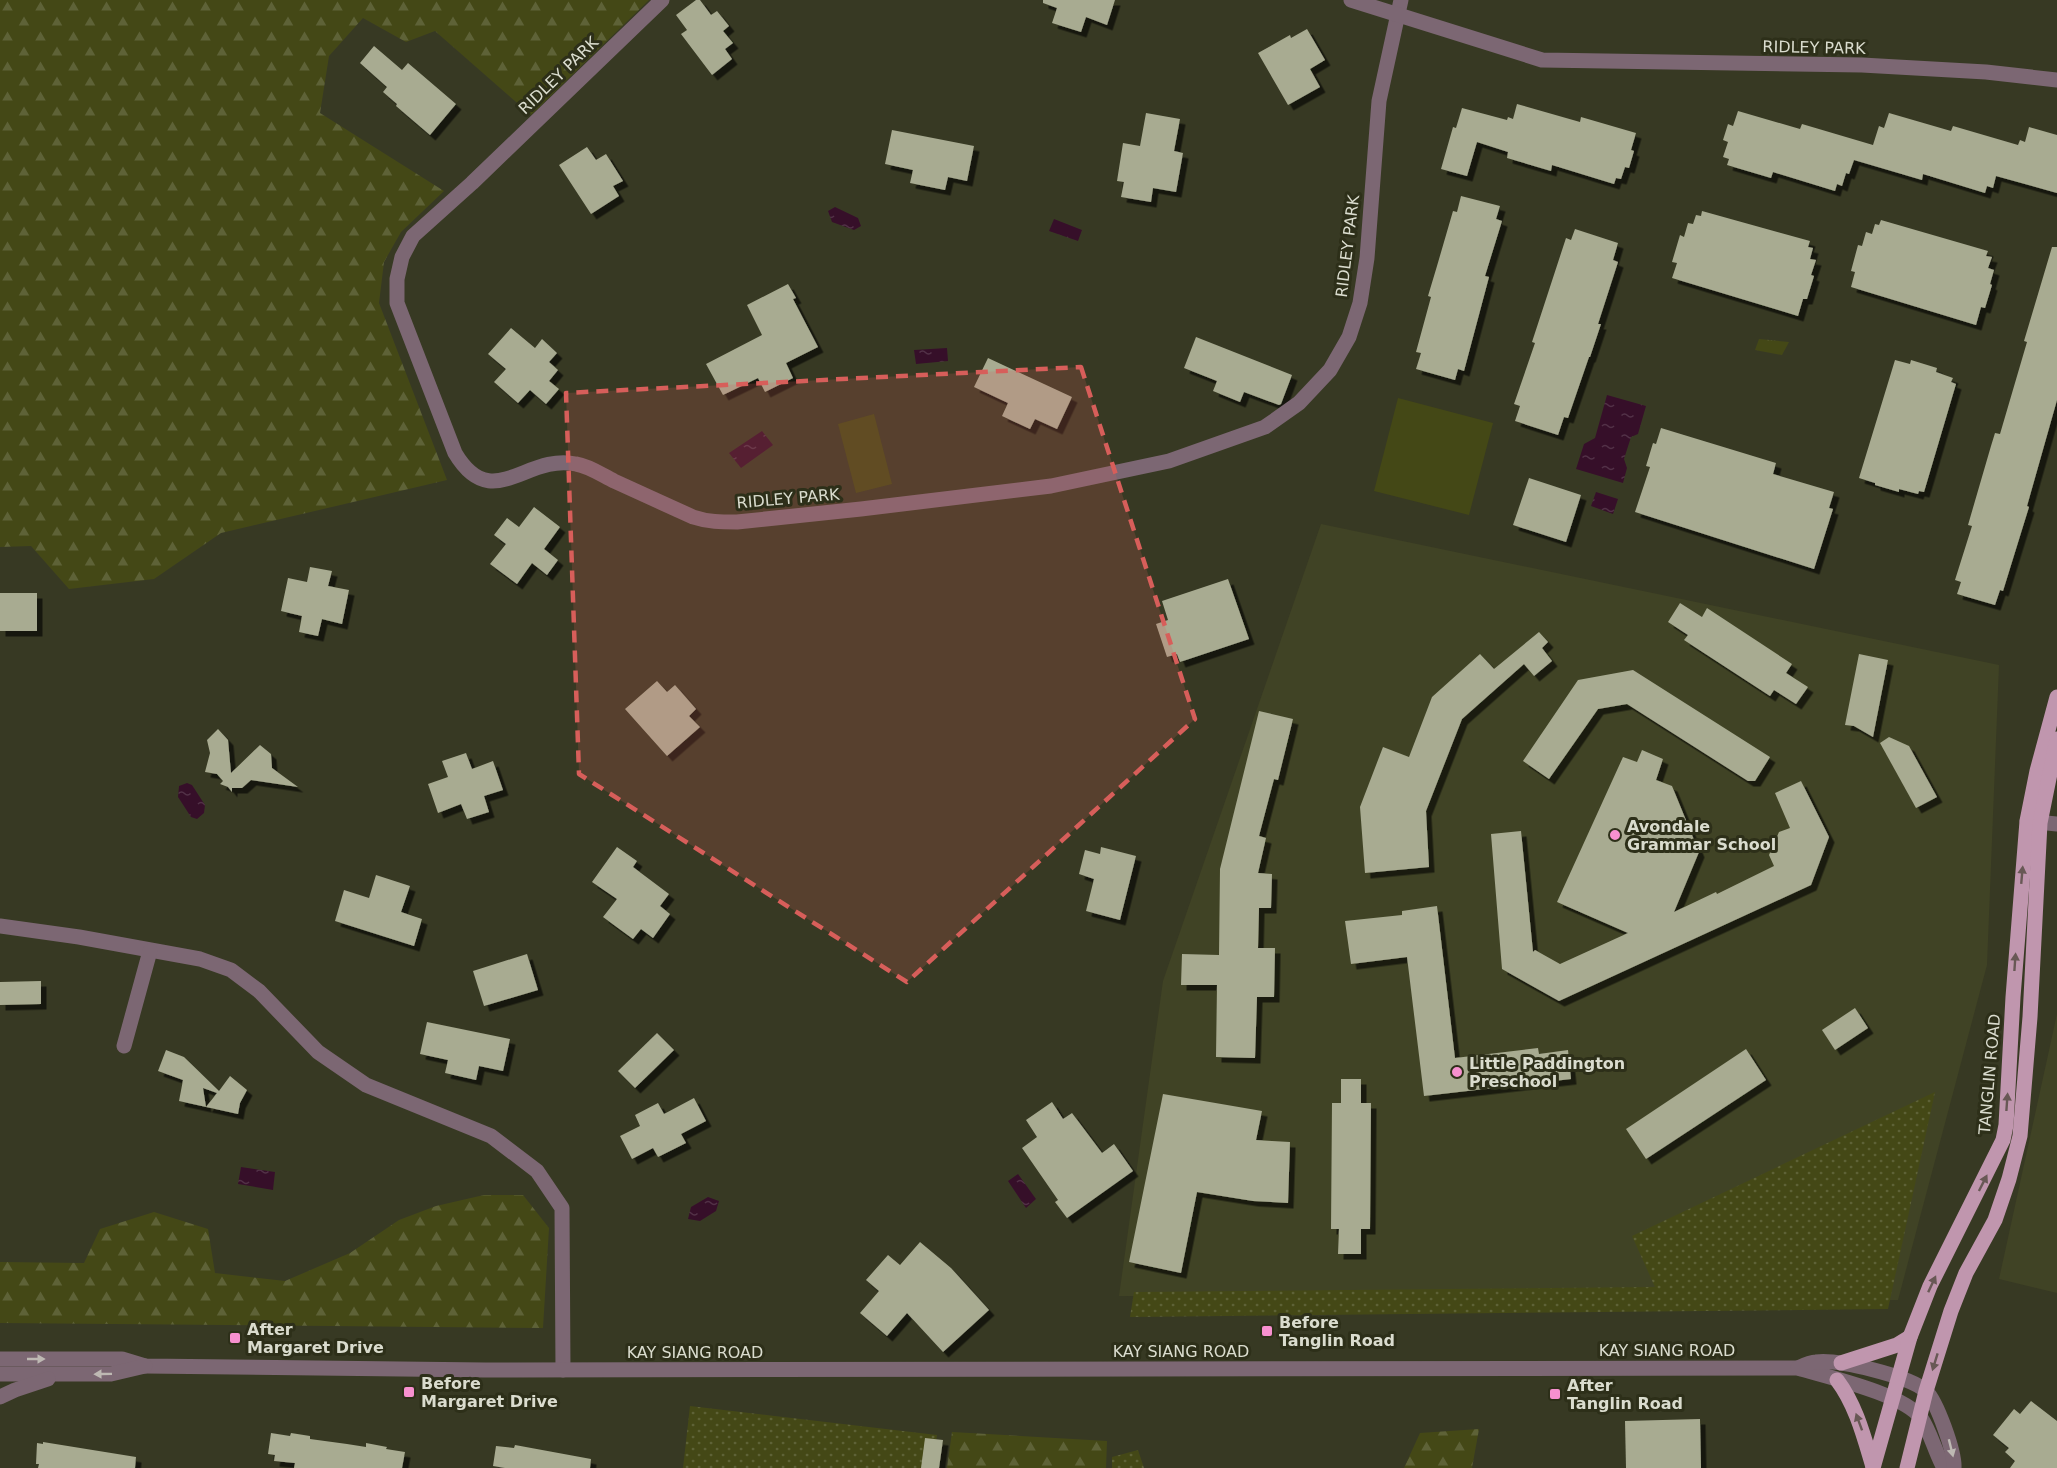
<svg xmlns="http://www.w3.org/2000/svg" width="2057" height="1468" viewBox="0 0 2057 1468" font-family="'DejaVu Sans',sans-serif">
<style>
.built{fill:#404325}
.grass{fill:url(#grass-dots)}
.forest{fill:url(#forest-firs)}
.park{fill:url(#park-tufts)}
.pitch{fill:#444816}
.water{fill:url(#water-ripples)}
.building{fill:#a8ab91;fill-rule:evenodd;filter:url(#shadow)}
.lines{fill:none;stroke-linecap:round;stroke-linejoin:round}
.minor{stroke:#7c6773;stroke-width:15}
.major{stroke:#c096ae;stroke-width:15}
.oneway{fill:#685855}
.oneway2{fill:#beb9b3}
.marked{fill:#d75e5a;fill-opacity:0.2;stroke:#d75e5a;stroke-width:4.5;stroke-dasharray:12 8;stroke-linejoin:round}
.poi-dot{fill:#f790cf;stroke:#2d2f19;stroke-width:2}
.labels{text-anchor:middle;stroke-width:6;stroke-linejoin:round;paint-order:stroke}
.street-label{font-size:16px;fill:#dadcce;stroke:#2d2f19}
.poi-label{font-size:16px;font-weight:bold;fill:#dadcce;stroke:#2d2f19;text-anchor:start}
</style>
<defs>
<pattern id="grass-dots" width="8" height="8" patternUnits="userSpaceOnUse" patternTransform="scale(1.5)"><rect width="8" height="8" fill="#444816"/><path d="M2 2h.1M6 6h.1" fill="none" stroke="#5e6237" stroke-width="1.8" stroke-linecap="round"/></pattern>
<pattern id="forest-firs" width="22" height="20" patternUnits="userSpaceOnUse" patternTransform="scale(1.5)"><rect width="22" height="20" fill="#444816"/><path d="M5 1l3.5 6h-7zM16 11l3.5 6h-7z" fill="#5e6237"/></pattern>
<pattern id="park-tufts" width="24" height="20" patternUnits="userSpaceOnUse" patternTransform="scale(1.5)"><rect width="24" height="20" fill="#444816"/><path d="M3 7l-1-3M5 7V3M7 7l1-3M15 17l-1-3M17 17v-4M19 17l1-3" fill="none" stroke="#5e6237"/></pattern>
<pattern id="water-ripples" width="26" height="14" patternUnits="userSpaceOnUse" patternTransform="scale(1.5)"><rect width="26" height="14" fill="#360f29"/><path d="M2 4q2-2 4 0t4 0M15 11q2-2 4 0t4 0" fill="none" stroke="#523147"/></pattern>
<filter id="shadow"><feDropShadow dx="5.5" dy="5.5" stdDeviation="0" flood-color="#0009"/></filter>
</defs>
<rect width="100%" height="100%" fill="#373923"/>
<g class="built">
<polygon points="1321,524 1999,665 1987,965 1898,1300 1119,1296 1163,981"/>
<polygon points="2057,1014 2057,1293 1999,1279"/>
</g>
<g class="grass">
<polygon points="1935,1092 1888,1309 1130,1317 1134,1292 1655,1287 1632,1236"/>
<polygon points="690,1406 937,1435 932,1468 683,1468"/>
<polygon points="1138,1450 1144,1468 1112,1468 1112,1457"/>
</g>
<g class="forest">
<polygon points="0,0 649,0 531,115 435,31 406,42 363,18 329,56 320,113 444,191 401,232 384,262 379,303 447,480 221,533 154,579 69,589 31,546 0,547"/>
<polygon points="484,1195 523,1195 549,1228 543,1328 0,1323 0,1262 84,1263 100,1229 154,1212 208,1229 215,1273 285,1281 350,1253 399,1220 436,1206"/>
<polygon points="1479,1429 1472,1468 1404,1468 1420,1433"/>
<polygon points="952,1432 1107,1441 1106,1468 947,1468"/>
</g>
<polygon class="park" points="1759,339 1789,342 1782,355 1755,350"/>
<g class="pitch">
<polygon points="1398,398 1493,423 1469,515 1374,491"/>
<polygon points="874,414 892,484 856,493 838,424"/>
</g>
<g class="water">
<polygon points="835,207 858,218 861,226 854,230 832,222 828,211"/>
<polygon points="1054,219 1082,230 1078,241 1049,231"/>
<polygon points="947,348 948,361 916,364 914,350"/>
<polygon points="1607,395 1646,406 1638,434 1631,437 1624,459 1627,468 1623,483 1576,469 1584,444 1595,438"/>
<polygon points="762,431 773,445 741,468 729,453"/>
<polygon points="1596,492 1618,499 1613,514 1591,506"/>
<polygon points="187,783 192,785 205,805 204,813 197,819 191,817 178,797 179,786"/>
<polygon points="241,1167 275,1172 273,1190 238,1184"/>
<polygon points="1018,1174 1036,1199 1026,1208 1008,1181"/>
<polygon points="708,1197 719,1201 716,1211 700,1221 688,1219 691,1207"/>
</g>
<g class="building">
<polygon points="696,0 700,0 711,15 717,11 729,26 723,31 733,43 725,49 732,59 712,75 681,34 687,30 676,15"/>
<polygon points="1043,0 1115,0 1107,25 1086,17 1081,32 1052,23 1057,8 1043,3"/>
<polygon points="1307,29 1325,60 1310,69 1320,87 1288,105 1258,53 1290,35 1291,38"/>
<polygon points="374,46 402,70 408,63 456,104 430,135 396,106 397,104 383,92 387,87 360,63"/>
<polygon points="1517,104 1580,122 1581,117 1636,133 1631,150 1634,151 1629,168 1625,167 1621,179 1616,178 1614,184 1552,165 1551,171 1507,158 1508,152 1477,142 1467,176 1441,169 1453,127 1456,128 1462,108 1507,120 1508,117 1513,119"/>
<polygon points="1738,111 1800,129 1802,124 1873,145 1879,126 1884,128 1889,113 1951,131 1953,126 2018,145 2020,140 2025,142 2029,127 2057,135 2057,193 1996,176 1993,188 1987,186 1985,193 1923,174 1922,180 1854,160 1849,174 1846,173 1842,186 1837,184 1835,191 1773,172 1771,178 1727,165 1729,159 1723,157 1728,142 1723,140 1728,124 1733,126"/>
<polygon points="1146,113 1180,119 1174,151 1183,153 1176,192 1153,188 1151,202 1121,197 1124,182 1117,181 1123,143 1140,146"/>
<polygon points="892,130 974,146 967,181 948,177 945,190 910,183 913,170 885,164"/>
<polygon points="587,147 596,160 606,154 623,181 613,186 619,196 591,214 559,165"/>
<polygon points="1461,196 1500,206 1496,219 1502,221 1485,276 1489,277 1464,371 1458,369 1455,380 1416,369 1421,353 1416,352 1431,297 1428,296 1437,266 1453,211 1457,212"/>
<polygon points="1702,211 1810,241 1808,247 1813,248 1810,259 1816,260 1811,275 1814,276 1807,299 1803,299 1798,316 1672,278 1677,263 1672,262 1680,235 1684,237 1688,223 1693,224 1696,215 1701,216"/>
<polygon points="1881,220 1988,251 1986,256 1992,257 1988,268 1994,270 1990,284 1992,285 1985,308 1981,307 1976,325 1851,287 1855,272 1851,271 1858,245 1862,246 1866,232 1872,234 1875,224 1879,225"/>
<polygon points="1575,229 1618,243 1613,260 1618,262 1598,324 1601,324 1590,357 1589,357 1568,418 1564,417 1558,435 1515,421 1520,406 1514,404 1535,343 1532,342 1566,238 1571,240"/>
<polygon points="2052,247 2057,247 2057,400 2027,506 2029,507 2020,536 2003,591 2000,590 1995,605 1957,594 1961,582 1955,580 1972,526 1968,525 1991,446 1995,433 2000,434 2027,342 2024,341"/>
<polygon points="788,284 796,298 793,299 818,347 786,363 793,378 765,392 758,378 723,395 706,364 762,335 747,305"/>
<polygon points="511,328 535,348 542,339 557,353 549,362 558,370 549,381 559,389 546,404 530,390 518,403 494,382 506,369 488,354"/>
<polygon points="1196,337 1292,375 1281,404 1279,405 1244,392 1240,402 1213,391 1217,381 1184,368"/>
<polygon points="988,358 1072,397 1057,429 1035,419 1030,429 1002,416 1008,403 974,387"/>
<polygon points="1895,360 1910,364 1911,360 1937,368 1936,372 1953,378 1951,382 1956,384 1924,492 1919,491 1918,494 1899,489 1899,492 1875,485 1875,483 1859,478"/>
<polygon points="1661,428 1776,463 1773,474 1834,492 1829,508 1833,509 1814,569 1635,512 1650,467 1646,466 1653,443 1656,444"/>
<polygon points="1529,478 1581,495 1566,542 1513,525"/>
<polygon points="534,507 560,527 544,549 558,560 547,575 532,563 517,584 490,564 506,544 494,535 507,518 519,527"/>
<polygon points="310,567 332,571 328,586 349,590 342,624 322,619 318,636 299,632 302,616 281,611 288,578 307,582"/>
<polygon points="1228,579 1249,639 1180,662 1177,654 1167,657 1156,624 1168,620 1162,601"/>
<rect x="0" y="593" width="37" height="38"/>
<polygon points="1680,603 1702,617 1707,608 1792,664 1786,673 1808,687 1796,704 1774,690 1770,696 1684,640 1688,635 1668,622"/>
<polygon points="1539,632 1548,642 1542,648 1552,661 1534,676 1524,664 1462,719 1426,811 1429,867 1365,873 1360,807 1383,747 1409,757 1432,697 1480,654 1494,669"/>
<polygon points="1859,654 1888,660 1873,737 1854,726 1845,725"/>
<polygon points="1633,670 1770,757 1755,781 1748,781 1627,704 1598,709 1549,779 1523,761 1578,680"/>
<polygon points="657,681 667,692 675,685 696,709 689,716 700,727 667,756 625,709"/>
<polygon points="1259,711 1293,719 1278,780 1274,779 1259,836 1266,838 1258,873 1272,874 1271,908 1259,908 1258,948 1275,948 1274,997 1257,997 1255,1058 1216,1057 1217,985 1181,985 1182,954 1219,955 1220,869"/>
<polygon points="218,729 228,740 231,773 260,745 271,754 272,768 298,787 251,780 242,788 232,788 232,792 228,787 220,784 223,781 217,774 205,772 210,753 207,740"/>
<polygon points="1889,737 1909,746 1937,797 1916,808 1880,743"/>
<polygon points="1642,750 1663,759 1656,780 1672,786 1699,852 1674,912 1716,892 1717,894 1774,866 1769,855 1779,832 1790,828 1775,793 1801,781 1829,837 1811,885 1559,1001 1502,969 1491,834 1521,831 1533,952 1535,950 1560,964 1628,933 1557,902 1623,757 1637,762"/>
<polygon points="466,753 472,769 493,761 503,790 484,796 489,812 467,819 461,804 438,813 428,784 448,777 442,761"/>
<polygon points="617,847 637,861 633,867 669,894 660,906 670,914 653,938 641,929 633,939 603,917 617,899 592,882"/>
<polygon points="1101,847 1136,856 1120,920 1086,911 1094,879 1079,874 1085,850 1100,854"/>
<polygon points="376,875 410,886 401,912 422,919 414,946 335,921 344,890 369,898"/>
<polygon points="1437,906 1455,1058 1538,1048 1539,1054 1568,1050 1571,1079 1424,1096 1407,957 1351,964 1345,921 1402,915 1402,911"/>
<polygon points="527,954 538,990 484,1006 473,971"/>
<polygon points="41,981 41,1004 0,1005 0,982"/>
<polygon points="1855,1008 1868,1028 1835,1050 1822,1030"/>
<polygon points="427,1022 510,1039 503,1071 479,1066 476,1080 445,1073 448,1060 420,1054"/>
<polygon points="657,1033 674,1050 635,1088 618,1071"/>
<polygon points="1746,1049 1766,1080 1646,1159 1626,1129"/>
<path d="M 166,1050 L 184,1057 L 219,1091 L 230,1076 L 247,1090 L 240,1103 L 238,1114 L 179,1101 L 183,1080 L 158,1071 ZM 203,1088 L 217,1093 L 206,1107 Z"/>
<polygon points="1341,1079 1361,1079 1361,1103 1371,1103 1370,1229 1361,1229 1361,1254 1338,1254 1339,1229 1331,1229 1332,1103 1341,1103"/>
<polygon points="1163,1094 1262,1111 1256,1140 1290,1142 1288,1203 1253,1201 1197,1192 1181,1273 1129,1262"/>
<polygon points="694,1098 706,1121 681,1134 686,1143 658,1157 653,1148 632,1159 620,1136 640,1126 635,1115 658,1103 664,1114"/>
<polygon points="1052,1102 1063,1119 1072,1113 1102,1153 1114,1144 1133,1171 1067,1218 1055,1202 1058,1200 1022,1148 1037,1137 1026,1120"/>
<polygon points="920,1242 951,1268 989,1310 943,1352 907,1313 887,1336 860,1313 879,1291 866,1280 888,1255 900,1265"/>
<polygon points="2031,1401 2057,1421 2057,1468 2010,1468 2015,1461 2005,1452 2009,1448 1993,1435 2014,1409 2020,1414"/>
<polygon points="1700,1419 1701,1468 1626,1468 1625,1421"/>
<polygon points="271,1433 290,1436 291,1433 310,1436 310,1439 347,1444 366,1447 366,1443 387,1447 386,1449 405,1452 402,1468 294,1468 295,1463 274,1461 275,1455 268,1454"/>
<polygon points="925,1438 943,1440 939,1468 921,1468"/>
<polygon points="43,1442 136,1457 135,1468 38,1468 39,1464 36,1464 37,1443 43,1444"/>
<polygon points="515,1445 591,1459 590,1468 505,1468 493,1466 496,1446 514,1448"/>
</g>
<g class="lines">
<g class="minor">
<path d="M 662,0 L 472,183 L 413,236 L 402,257 L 397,279 L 397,303 L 455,453 C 492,515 526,453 576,464 C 589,466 602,475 614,481 C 640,493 667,505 693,517 C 708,522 721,522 737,522 L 861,509 L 1051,486 L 1169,461 L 1265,427 L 1299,403 L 1330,370 L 1349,337 L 1360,303 L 1367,258 L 1379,101 L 1401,0"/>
<polyline points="1351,0 1542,60 1862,65 1986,72 2057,80"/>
<polyline points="2027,821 2057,824"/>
<polyline points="0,926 79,937 200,959 231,970 259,991 318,1052 366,1085 491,1136 537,1171 562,1208 563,1370"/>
<polyline points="124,1046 150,951"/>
<path d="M 0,1359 L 122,1359 L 145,1366 L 485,1370 L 1798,1368 C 1828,1377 1904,1394 1921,1418 C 1931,1433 1935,1452 1944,1468"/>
<path d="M 1798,1368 C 1804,1365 1810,1362 1816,1362 C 1838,1359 1909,1376 1926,1391 C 1937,1402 1955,1452 1954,1468"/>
<polyline points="0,1374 111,1374 145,1366"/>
<polyline points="0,1397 15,1390 48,1379"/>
</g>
<g class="major">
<polyline points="1841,1363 1897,1345 1910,1337"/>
<path d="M 1837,1380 C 1856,1405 1864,1437 1873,1467"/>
<polyline points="1873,1468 1910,1337 1930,1286 2003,1140 2006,1125 2013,997 2027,821 2037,771 2057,697"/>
<polyline points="1907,1468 1926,1391 1951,1311 1966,1273 1995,1220 2009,1179 2020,1136 2030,1017 2040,823 2057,739"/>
</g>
</g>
<defs><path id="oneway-solid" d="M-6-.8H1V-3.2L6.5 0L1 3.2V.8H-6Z" transform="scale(1.5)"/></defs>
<g class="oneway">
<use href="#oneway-solid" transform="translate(2022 875) rotate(-85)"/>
<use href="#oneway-solid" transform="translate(2015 962) rotate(-86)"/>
<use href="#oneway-solid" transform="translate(2007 1102) rotate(-86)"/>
<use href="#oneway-solid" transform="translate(1983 1183) rotate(-63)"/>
<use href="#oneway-solid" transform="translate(1932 1284) rotate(-65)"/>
<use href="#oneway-solid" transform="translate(1935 1362) rotate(107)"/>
<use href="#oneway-solid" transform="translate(1859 1422) rotate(-110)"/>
</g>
<g class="oneway2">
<use href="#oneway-solid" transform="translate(36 1359)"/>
<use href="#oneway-solid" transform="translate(103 1374) rotate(179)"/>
<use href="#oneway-solid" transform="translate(1951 1448) rotate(76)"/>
</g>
<path class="marked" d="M 1081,367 L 1195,719 L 907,982 L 579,774 L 566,393 Z"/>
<g class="poi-dot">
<circle cx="1615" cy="835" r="6"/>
<circle cx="1457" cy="1072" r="6"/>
<rect x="1261" y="1325" width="12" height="12" rx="3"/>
<rect x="229" y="1332" width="12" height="12" rx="3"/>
<rect x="403" y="1386" width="12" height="12" rx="3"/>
<rect x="1549" y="1388" width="12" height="12" rx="3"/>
</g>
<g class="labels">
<g class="street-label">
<text transform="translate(1814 47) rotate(1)" y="6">RIDLEY PARK</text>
<text transform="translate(558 75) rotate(-44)" y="6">RIDLEY PARK</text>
<text transform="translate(1347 246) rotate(-83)" y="6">RIDLEY PARK</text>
<text transform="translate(788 498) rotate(-5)" y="6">RIDLEY PARK</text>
<text transform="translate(1989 1074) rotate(-85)" y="6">TANGLIN ROAD</text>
<text x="1667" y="1356">KAY SIANG ROAD</text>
<text x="1181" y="1357">KAY SIANG ROAD</text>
<text x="695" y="1358">KAY SIANG ROAD</text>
</g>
<g class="poi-label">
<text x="1627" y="832">Avondale<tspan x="1627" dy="18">Grammar School</tspan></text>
<text x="1469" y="1069">Little Paddington<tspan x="1469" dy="18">Preschool</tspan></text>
<text x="1279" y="1328">Before<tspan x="1279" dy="18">Tanglin Road</tspan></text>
<text x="247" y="1335">After<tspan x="247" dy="18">Margaret Drive</tspan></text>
<text x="421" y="1389">Before<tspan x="421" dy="18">Margaret Drive</tspan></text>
<text x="1567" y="1391">After<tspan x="1567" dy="18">Tanglin Road</tspan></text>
</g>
</g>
</svg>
